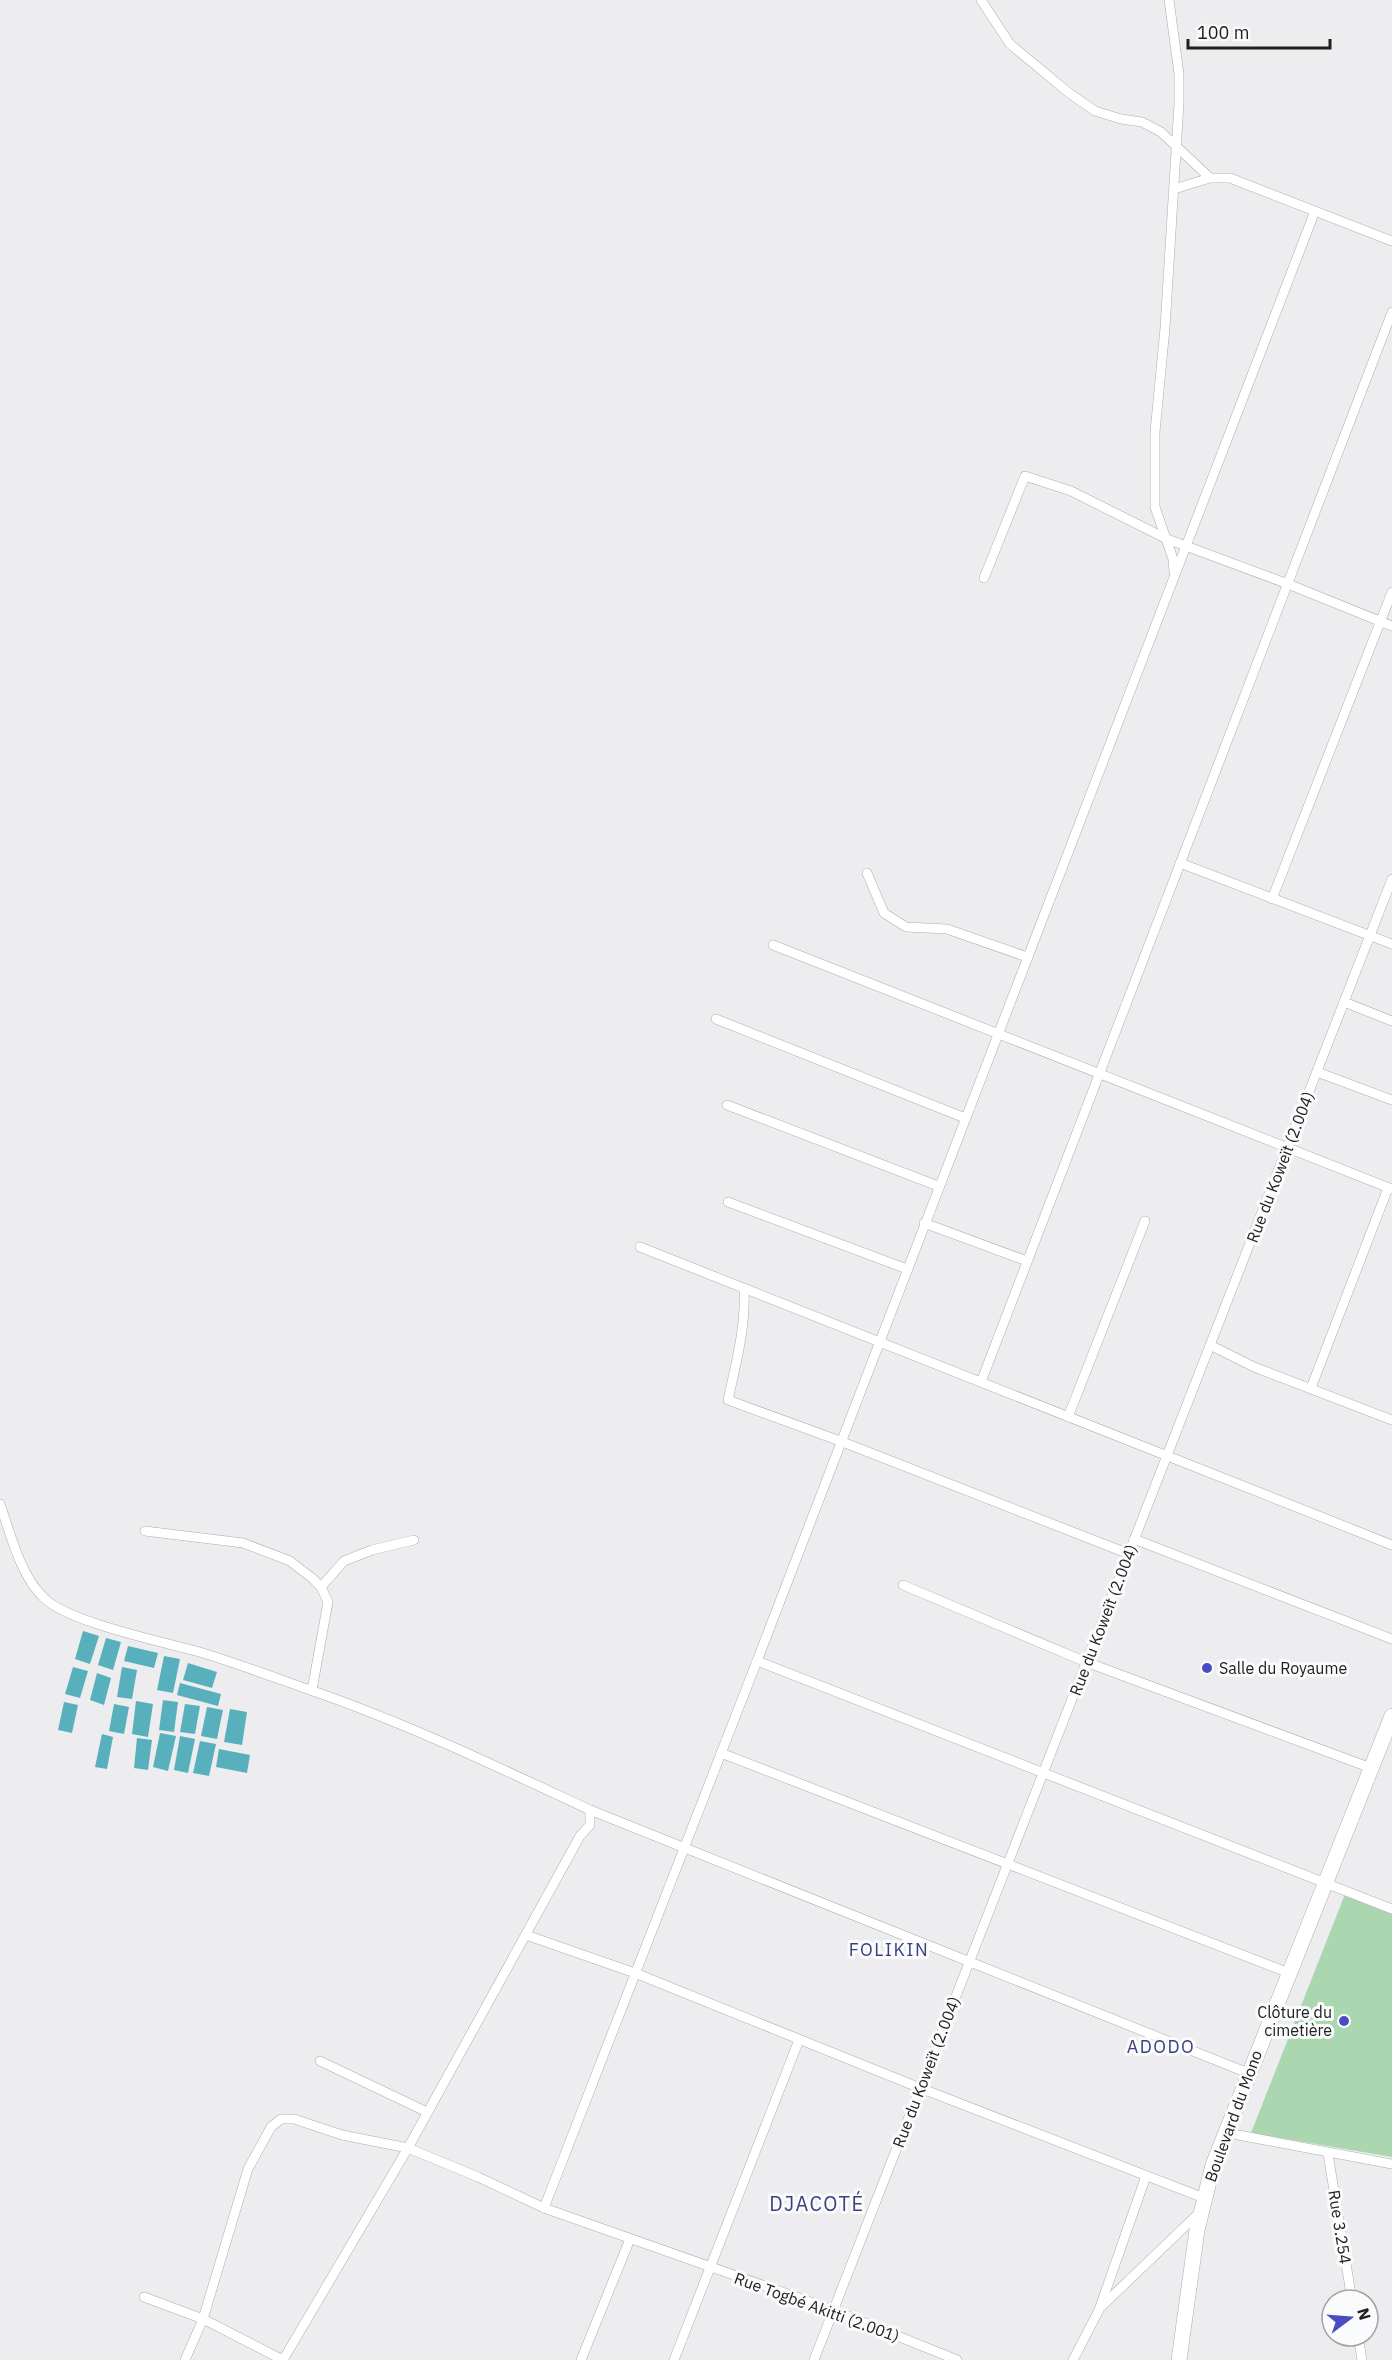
<svg xmlns="http://www.w3.org/2000/svg" width="1392" height="2360" viewBox="0 0 1392 2360" font-family="'IBM Plex Sans',sans-serif">
<style>
.green{fill:#abd7b0}
.water{fill:#59b0bd}
.lines{fill:none;stroke-linecap:round;stroke-linejoin:round}
.street-casing{stroke:#acadaf;stroke-width:10}
.primary-casing{stroke:#acadaf;stroke-width:16}
.street{stroke:#fff;stroke-width:9}
.primary{stroke:#fff;stroke-width:15}
.poi-dot{fill:#4b4cc2;stroke:#fafbfc;stroke-width:2}
.labels{text-anchor:middle;stroke-width:6;stroke-linejoin:round;paint-order:stroke}
.street-label{font-size:16px;fill:#202021;stroke:#fafbfc}
.poi-label{font-size:16px;fill:#202021;stroke:#fafbfc;text-anchor:start}
.neighbourhood-label{font-size:18px;letter-spacing:1.5px;fill:#3c417d;stroke:#fafbfc}
.quarter-label{font-size:20px;letter-spacing:1.5px;fill:#3c417d;stroke:#fafbfc}
</style>
<rect width="100%" height="100%" fill="#ededef"/>
<polygon class="green" points="1345,1894 1392,1909 1392,2157 1251,2133"/>
<g class="water">
<polygon points="83,1631 99,1636 90,1664 75,1659"/>
<polygon points="106,1638 121,1642 113,1670 98,1665"/>
<polygon points="128,1646 158,1653 154,1668 124,1661"/>
<polygon points="164,1656 180,1659 173,1693 157,1690"/>
<polygon points="188,1663 217,1672 212,1688 183,1680"/>
<polygon points="73,1667 88,1671 80,1698 65,1694"/>
<polygon points="122,1667 137,1670 132,1699 117,1697"/>
<polygon points="97,1673 111,1678 104,1705 90,1700"/>
<polygon points="180,1683 221,1694 218,1706 177,1695"/>
<polygon points="163,1700 178,1702 174,1732 159,1730"/>
<polygon points="136,1701 153,1704 148,1737 132,1734"/>
<polygon points="64,1702 78,1705 72,1733 58,1730"/>
<polygon points="114,1704 129,1707 124,1734 109,1731"/>
<polygon points="185,1704 200,1706 195,1734 180,1732"/>
<polygon points="207,1707 223,1710 217,1739 201,1736"/>
<polygon points="230,1709 247,1712 242,1745 224,1742"/>
<polygon points="160,1733 176,1736 168,1771 153,1767"/>
<polygon points="102,1734 113,1737 107,1769 95,1767"/>
<polygon points="180,1736 195,1739 188,1773 174,1770"/>
<polygon points="137,1738 152,1740 148,1770 134,1768"/>
<polygon points="200,1741 216,1744 209,1776 193,1773"/>
<polygon points="219,1749 250,1755 247,1773 216,1767"/>
</g>
<g class="lines">
<defs>
<g id="street">
<polyline points="981,0 1010,44 1069,93 1095,111 1121,119 1142,122 1161,132 1210,178"/>
<polyline points="1169,0 1179,74 1179,103 1165,328 1155,432 1155,507 1173,559 1174,572"/>
<polyline points="1174,189 1210,178 1230,178 1392,241"/>
<polyline points="984,578 1025,476 1071,491 1167,539 1288,584 1392,626"/>
<polyline points="1180,863 1392,944"/>
<polyline points="867,873 884,913 906,927 947,929 1027,957"/>
<polyline points="1272,899 1392,592"/>
<polyline points="773,945 1392,1189"/>
<polyline points="1344,1002 1392,1021"/>
<polyline points="716,1019 965,1118"/>
<polyline points="1317,1072 1392,1100"/>
<polyline points="727,1105 938,1186"/>
<polyline points="728,1202 907,1269"/>
<polyline points="924,1223 1027,1261"/>
<polyline points="640,1247 1392,1545"/>
<path d="M 744,1288 C 746,1327 736,1363 728,1400 L 840,1441 L 1129,1554"/>
<polyline points="1210,1345 1254,1367 1392,1420"/>
<polyline points="981,1382 1392,312"/>
<polyline points="1311,1388 1388,1188"/>
<polyline points="1068,1417 1145,1221"/>
<path d="M 0,1504 C 11,1535 20,1575 44,1598 C 69,1623 169,1643 206,1654 C 241,1665 276,1678 310,1690 C 406,1723 498,1767 590,1810 L 590,1825 L 580,1836 L 408,2148 L 283,2360"/>
<polyline points="145,1531 243,1543 290,1561 312,1578 321,1587 328,1602 312,1690"/>
<polyline points="1134,1539 1392,1639"/>
<polyline points="903,1585 1086,1662 1371,1768"/>
<polyline points="321,1587 344,1561 372,1550 414,1540"/>
<polyline points="757,1661 1392,1909"/>
<polyline points="721,1753 1289,1973"/>
<polyline points="590,1810 1248,2073"/>
<polyline points="526,1935 635,1973 920,2088 1204,2198"/>
<polyline points="320,2061 427,2112"/>
<polyline points="1233,2134 1392,2164"/>
<polyline points="1328,2154 1352,2300"/>
<polyline points="544,2208 757,1661 1315,211"/>
<polyline points="144,2297 203,2319 283,2360"/>
<polyline points="1102,2306 1200,2212"/>
<polyline points="1358,2336 1362,2360"/>
<polyline points="185,2360 203,2319 248,2169 271,2127 281,2119 294,2119 342,2135 408,2148 478,2177 544,2208 833,2310 957,2360"/>
<polyline points="581,2360 630,2239"/>
<polyline points="674,2360 799,2040"/>
<polyline points="814,2360 1392,879"/>
<polyline points="1073,2360 1099,2310 1146,2176"/>
</g>
<polyline id="primary" points="1179,2360 1197,2230 1213,2165 1392,1716"/>
</defs>
<use href="#street" class="street-casing"/>
<use href="#primary" class="primary-casing"/>
<use href="#street" class="street"/>
<use href="#primary" class="primary"/>
</g>
<g class="poi-dot">
<circle cx="1207" cy="1668" r="6"/>
<circle cx="1344" cy="2021" r="6"/>
</g>
<g class="labels">
<g class="street-label">
<text transform="translate(1280 1167) rotate(-69)" y="6">Rue du Koweït (2.004)</text>
<text transform="translate(1103 1620) rotate(-69)" y="6">Rue du Koweït (2.004)</text>
<text transform="translate(926 2072) rotate(-69)" y="6">Rue du Koweït (2.004)</text>
<text transform="translate(1233 2116) rotate(-70)" y="6">Boulevard du Mono</text>
<text transform="translate(1340 2227) rotate(81)" y="6">Rue 3.254</text>
<text transform="translate(817 2307) rotate(20)" y="6">Rue Togbé Akitti (2.001)</text>
</g>
<g class="poi-label">
<text x="1219" y="1674">Salle du Royaume</text>
<text x="1332" y="2018" text-anchor="end">Clôture du<tspan x="1332" dy="18">cimetière</tspan></text>
</g>
<g class="neighbourhood-label">
<text x="889" y="1956">FOLIKIN</text>
<text x="1161" y="2053">ADODO</text>
</g>
<g class="quarter-label">
<text x="817" y="2211">DJACOTÉ</text>
</g>
</g>
<g transform="translate(1350 2318) rotate(74)"><circle r="28" fill="#fafbfc" stroke="#a3a3a4" stroke-width="1.5"/>
<path d="M0-4.5L10 22L0 15L-10 22Z" fill="#4b4cc2"/>
<text y="-9" font-size="16" font-weight="bold" text-anchor="middle" fill="#202021">N</text>
</g>
<path d="M1188 39v9h142v-9" fill="none" stroke="#202021" stroke-width="3"/>
<text x="1197" y="39" font-size="18" fill="#202021" stroke="#fafbfc" stroke-width="4.5" paint-order="stroke">100 m</text>
</svg>
